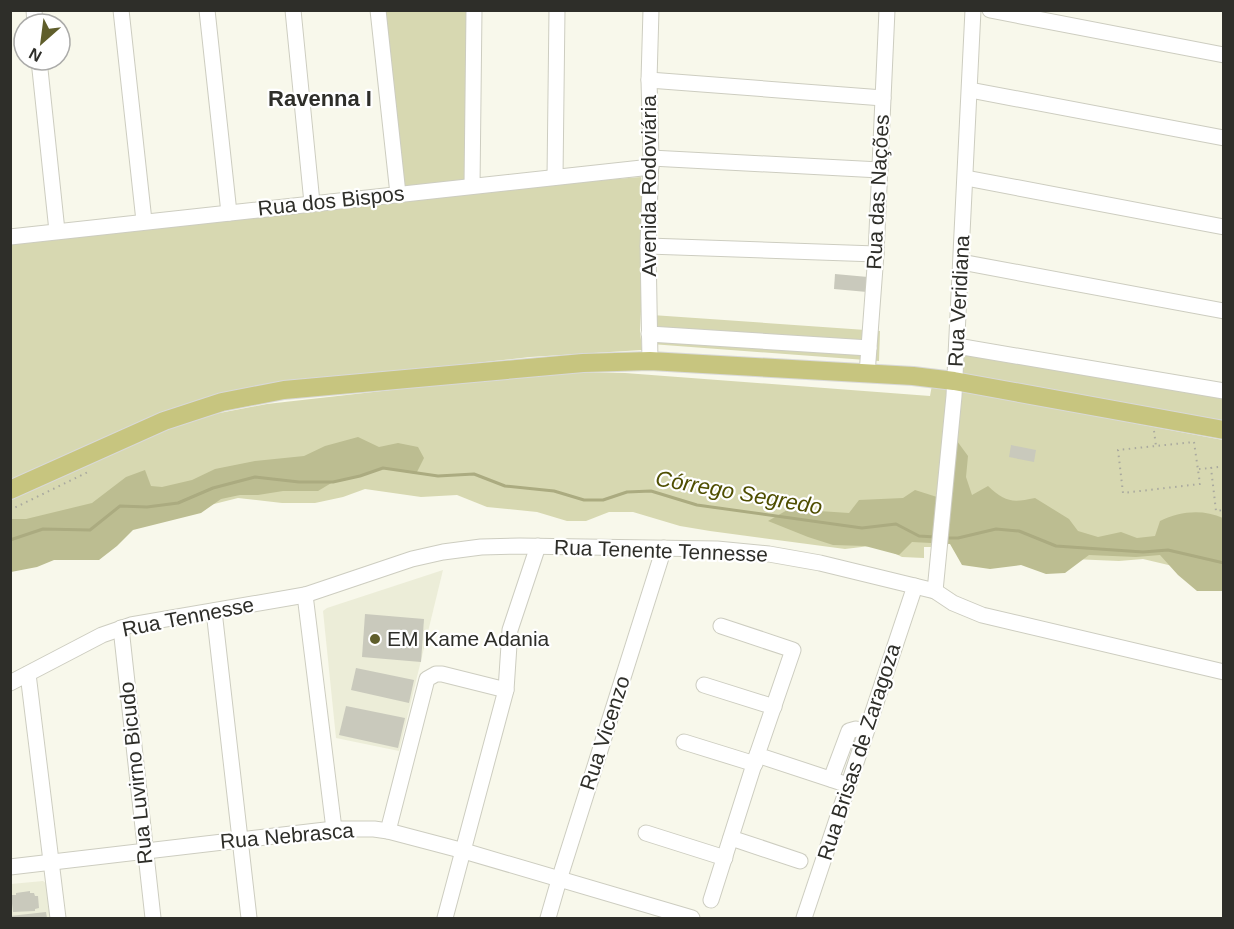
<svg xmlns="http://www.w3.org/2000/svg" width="1234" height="929" viewBox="0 0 1234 929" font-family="Helvetica,sans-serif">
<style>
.built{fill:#ecedd8}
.green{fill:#d7d8b1}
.forest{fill:#bcbd91}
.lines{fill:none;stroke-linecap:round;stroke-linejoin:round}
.stream{stroke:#abab80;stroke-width:3}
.building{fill:#c9c9bc}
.minor-casing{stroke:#cdcdc0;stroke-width:17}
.major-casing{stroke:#d9d9d8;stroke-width:20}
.path{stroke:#a9a99f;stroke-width:2;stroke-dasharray:1.5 4.5;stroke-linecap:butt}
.minor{stroke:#fff;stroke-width:15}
.major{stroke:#c7c57f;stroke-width:18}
.poi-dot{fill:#5f5e2b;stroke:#fff;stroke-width:2}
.labels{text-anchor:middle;stroke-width:4.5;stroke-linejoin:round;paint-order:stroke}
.street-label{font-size:21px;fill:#2e2e29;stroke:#fff}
.poi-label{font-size:21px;fill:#2e2e29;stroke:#fff;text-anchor:start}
.neighbourhood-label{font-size:22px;font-weight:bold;fill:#2e2e29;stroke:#fff}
.water-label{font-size:22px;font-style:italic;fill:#4f4e00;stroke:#fff}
</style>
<rect width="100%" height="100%" fill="#f8f8eb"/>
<g class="built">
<polygon points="443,570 399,751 336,738 323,611 327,608"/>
<polygon points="43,881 47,884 51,918 11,918 11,884"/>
</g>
<g class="green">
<polygon points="384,11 468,11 466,191 641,177 645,237 640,330 642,350 530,357 285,384 11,485 11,241 403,200"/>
<polygon points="652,315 880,331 879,361 651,344"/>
<polygon points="964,353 1223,395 1223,426 962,374"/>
<polygon points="573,372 625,373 930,396 932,385 1223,440 1223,573 1198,572 1143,559 1119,561 1072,559 972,538 933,547 924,547 924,558 902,557 878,545 845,549 710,531 680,526 633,512 609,512 586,521 567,521 537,512 487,507 457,495 421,497 365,489 343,497 315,503 282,503 238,498 11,555 11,500 118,447 204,416 267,404 523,375"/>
</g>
<g class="forest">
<polygon points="358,437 379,447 398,443 418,447 424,458 416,474 383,468 360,476 333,482 318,491 283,491 258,495 240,495 221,499 201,513 133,530 117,546 99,560 54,560 37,567 11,572 11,519 26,519 92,503 126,477 145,470 151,486 162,487 192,480 215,469 255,461 304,456 325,446"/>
<path d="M 957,441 L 968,456 L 966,477 L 972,495 L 988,486 C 1005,502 1012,503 1035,498 L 1069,519 L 1078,531 L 1098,537 L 1121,532 L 1137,538 L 1155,536 L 1160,521 C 1180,511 1203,509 1223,518 L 1223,591 L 1197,591 L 1178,575 L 1160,555 L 1136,557 L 1089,555 L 1065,573 L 1046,574 L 1021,565 L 990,569 L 962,565 L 950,544 L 912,542 L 899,555 L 865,546 L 833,545 L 808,537 L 768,521 L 789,509 L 849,513 L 859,500 L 903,498 L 915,490 L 937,497 L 954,458 Z"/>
</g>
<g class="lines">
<g class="stream">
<polyline points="945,538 958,538 996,529 1019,531 1056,546 1143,552 1168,550 1224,563"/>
<polyline points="10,540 43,529 90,530 120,506 147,507 178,503 213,488 255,477 299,482 333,482 360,476 383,468 438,476 474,474 505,486 554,491 584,500 603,500 627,492 651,491 697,505 862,528 896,524 919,536 935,537"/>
</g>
</g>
<g class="building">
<polygon points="835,274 868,277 867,292 834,289"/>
<polygon points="1011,445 1036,450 1034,462 1009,457"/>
<polygon points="365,614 424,619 421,662 362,657"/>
<polygon points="356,668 414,680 409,703 351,690"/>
<polygon points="346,706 405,718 398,748 339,735"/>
<polygon points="30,891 30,893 34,893 35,896 38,896 39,908 35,909 35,911 13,912 11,895 16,895 16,893"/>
<polygon points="46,912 47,918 10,918 10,916"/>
</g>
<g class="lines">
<defs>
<g id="minor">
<polyline points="34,10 35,24"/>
<polyline points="121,10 144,221"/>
<polyline points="207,10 229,213"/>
<polyline points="293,10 312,203"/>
<polyline points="378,10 398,194"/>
<polyline points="990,10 1224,55"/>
<polyline points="39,60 57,231"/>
<polyline points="649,80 883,98"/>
<polyline points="970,90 1224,138"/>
<polyline points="651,158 880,170"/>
<polyline points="555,177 557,10"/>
<polyline points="966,178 1224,227"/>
<polyline points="472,186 474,10"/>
<polyline points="10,237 651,167"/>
<polyline points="648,246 876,254"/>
<polyline points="961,262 1224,311"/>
<polyline points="649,334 869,348"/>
<polyline points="957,346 1224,391"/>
<polyline points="650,361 648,246 651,158 649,80 651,10"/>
<polyline points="867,374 876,254 887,10"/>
<polyline points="935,591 954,396 973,10"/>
<polyline points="305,595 334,829"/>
<polyline points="214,611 249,918"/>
<polyline points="721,626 793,650 757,755 848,785"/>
<polyline points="121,628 153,918"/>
<polyline points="28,674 58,918"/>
<polyline points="10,683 102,635 131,625 305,595 412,559 443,552 481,547 520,546 717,549 769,554 820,563 935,591 953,603 982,615 1224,672"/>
<polyline points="704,685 774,707"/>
<polyline points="684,742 755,764"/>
<polyline points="831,779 849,731 856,729 866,731"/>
<polyline points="388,831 427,679 436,674 442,674 506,690"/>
<polyline points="646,833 725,858"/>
<polyline points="731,838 800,861"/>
<polyline points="10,867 334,829 374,829 388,831 464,851 692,918"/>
<polyline points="711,900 757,755"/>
<polyline points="445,918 506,690 510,630 538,546"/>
<polyline points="548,918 559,880 664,548"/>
<polyline points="804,918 915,586"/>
</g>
<polyline id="major" points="10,490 164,421 222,402 284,390 583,363 650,361 913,376 954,381 1224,430"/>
</defs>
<use href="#minor" class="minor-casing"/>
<use href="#major" class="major-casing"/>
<g class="path">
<polyline points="1154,431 1156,446"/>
<polygon points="1194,442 1200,484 1123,493 1118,450"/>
<polyline points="1224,466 1211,468 1216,511 1224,510"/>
<polyline points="1199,469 1211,468"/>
<polyline points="10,510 88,472"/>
</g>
<use href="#minor" class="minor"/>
<use href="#major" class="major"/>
</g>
<circle class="poi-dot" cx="375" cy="639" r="6"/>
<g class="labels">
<g class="street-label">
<text transform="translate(649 186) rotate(-90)" y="7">Avenida Rodoviária</text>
<text transform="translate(878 192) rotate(-87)" y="7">Rua das Nações</text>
<text transform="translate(331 201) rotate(-6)" y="7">Rua dos Bispos</text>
<text transform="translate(959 301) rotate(-87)" y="7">Rua Veridiana</text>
<text transform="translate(661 551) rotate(2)" y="7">Rua Tenente Tennesse</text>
<text transform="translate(188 617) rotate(-11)" y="7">Rua Tennesse</text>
<text transform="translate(605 733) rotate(-72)" y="7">Rua Vicenzo</text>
<text transform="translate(859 752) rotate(-72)" y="7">Rua Brisas de Zaragoza</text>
<text transform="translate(136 773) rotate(-96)" y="7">Rua Luvirno Bicudo</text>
<text transform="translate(287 836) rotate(-5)" y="7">Rua Nebrasca</text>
</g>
<g class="poi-label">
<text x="387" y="646">EM Kame Adania</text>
</g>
<g class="neighbourhood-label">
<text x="320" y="106">Ravenna I</text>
</g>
<g class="water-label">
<text transform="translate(739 492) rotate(10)" y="8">Córrego Segredo</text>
</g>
</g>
<rect width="1234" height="929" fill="none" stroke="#2e2e29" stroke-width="24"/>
<g transform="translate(42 42) rotate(208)"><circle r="28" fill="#ffffff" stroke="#ababa9" stroke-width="1.5"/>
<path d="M0-4.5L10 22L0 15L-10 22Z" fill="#5f5e2b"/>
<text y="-9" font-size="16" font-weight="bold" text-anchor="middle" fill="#2e2e29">N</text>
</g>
</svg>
